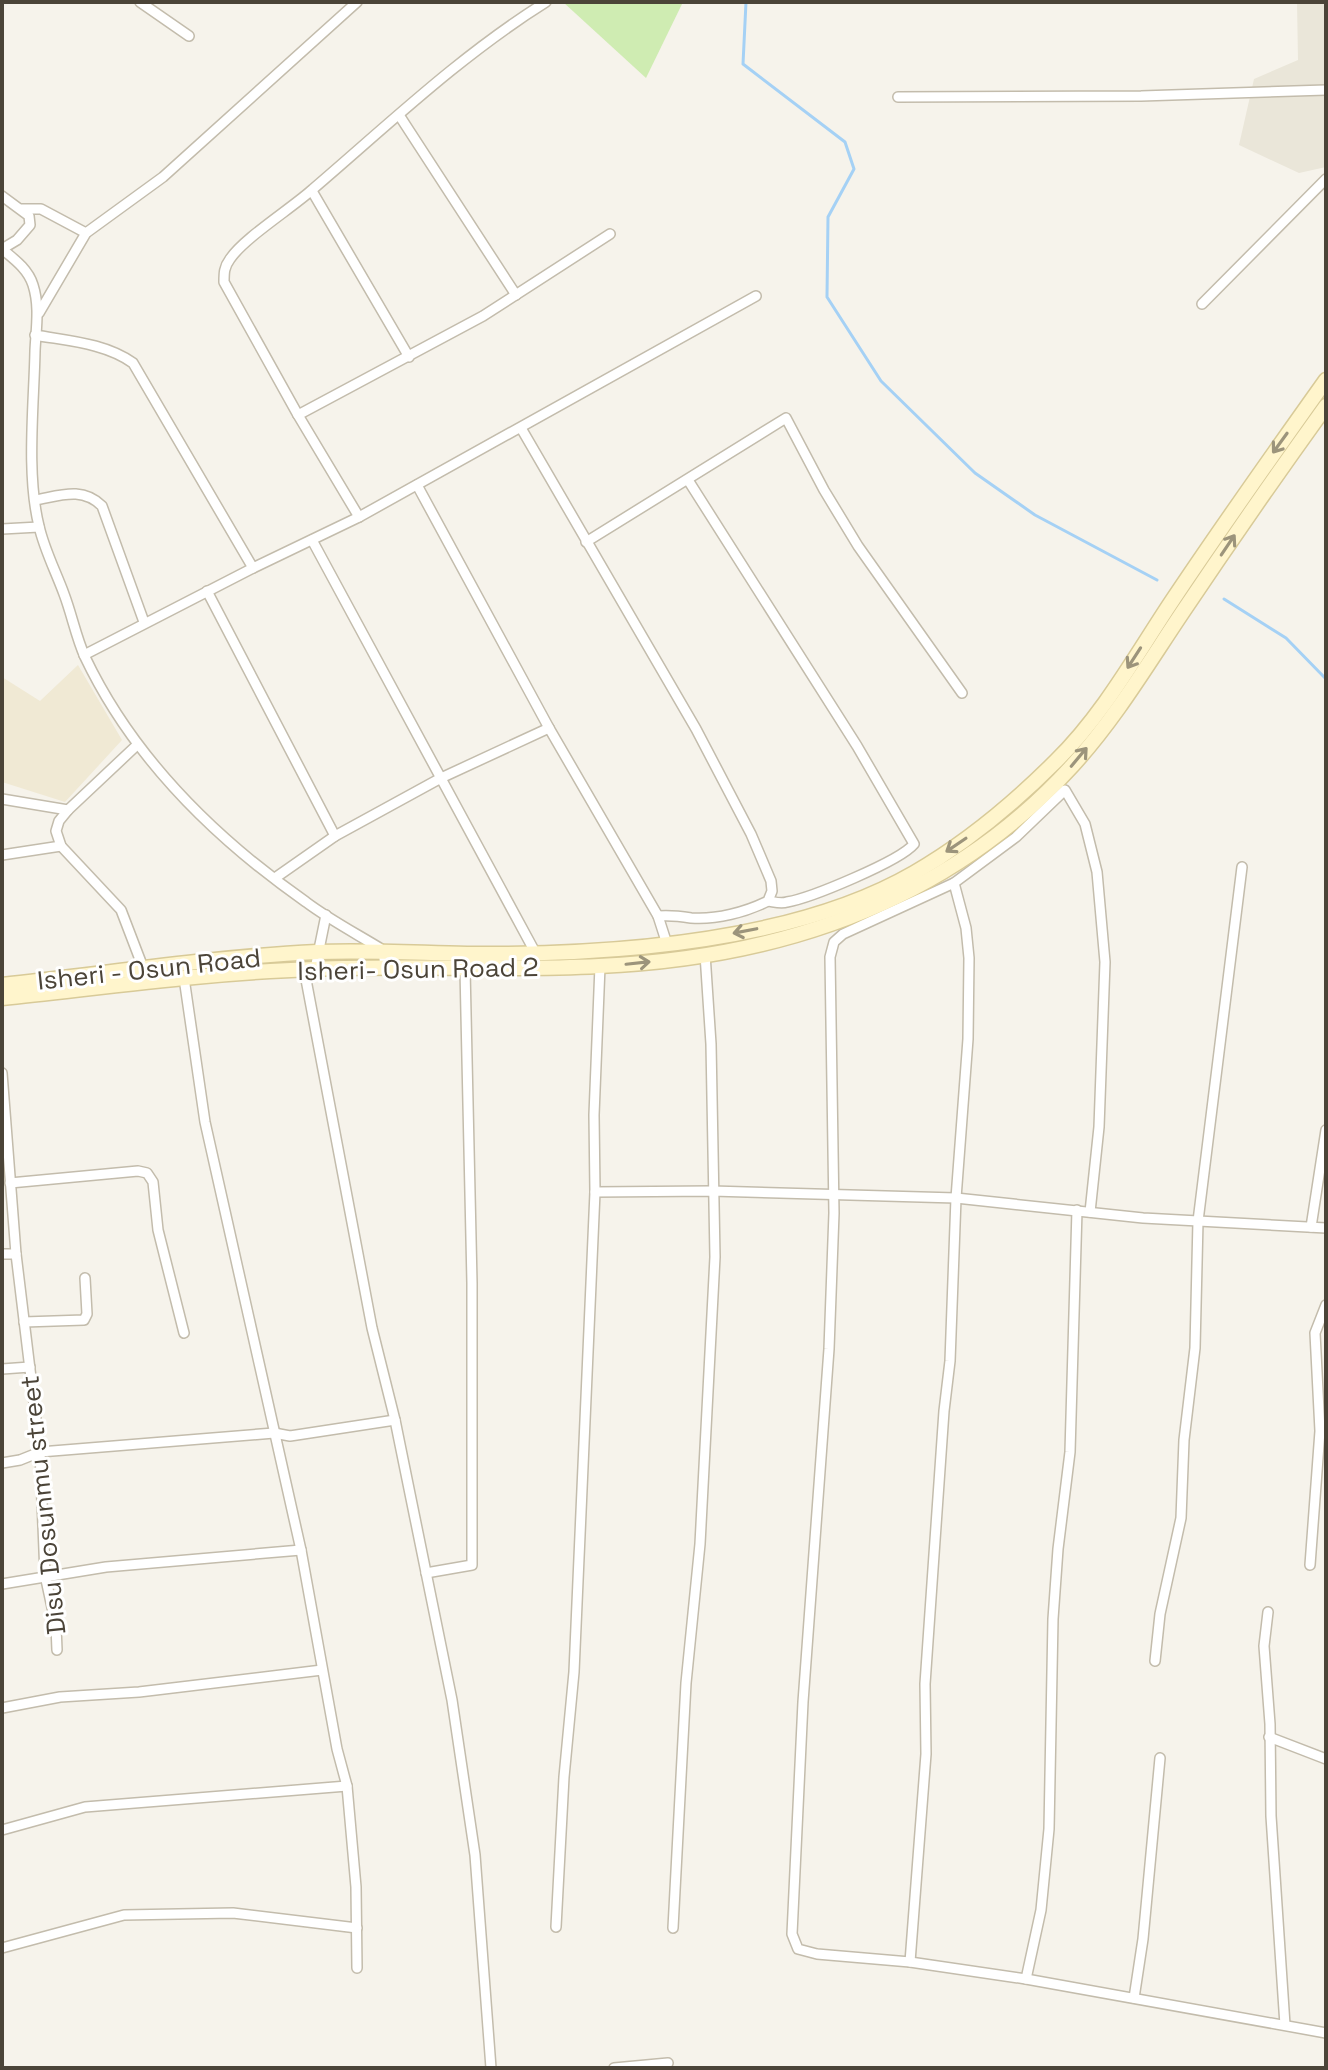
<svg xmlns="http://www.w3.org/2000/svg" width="1328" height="2070" viewBox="0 0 1328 2070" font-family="'Space Grotesk',sans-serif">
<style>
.residential{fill:#eae6d9}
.education{fill:#f0e9d4}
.green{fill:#cfecb2}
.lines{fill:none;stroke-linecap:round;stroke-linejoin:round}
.stream{stroke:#a5d1f5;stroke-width:3}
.street-casing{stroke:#c3bcac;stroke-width:12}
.secondary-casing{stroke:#d8ca98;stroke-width:17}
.street{stroke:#fff;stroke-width:9}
.secondary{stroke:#fff5cc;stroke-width:14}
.oneway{stroke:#9c947b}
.labels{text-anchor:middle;stroke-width:6;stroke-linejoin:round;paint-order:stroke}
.street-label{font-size:26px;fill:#4b4438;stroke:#fff}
</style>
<rect width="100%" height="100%" fill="#f6f3eb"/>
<polygon class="residential" points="1297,2 1326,2 1326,167 1299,173 1239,145 1254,79 1298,60"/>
<polygon class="education" points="78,665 122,740 65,802 2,782 2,677 40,701"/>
<polygon class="green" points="563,2 683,2 646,78"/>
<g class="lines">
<g class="stream">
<polyline points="746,2 743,64 845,142 854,169 828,217 827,297 881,381 975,473 1035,515 1157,580"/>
<polyline points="1224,599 1286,638 1326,679"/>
</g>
<defs>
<g id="street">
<polyline points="140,2 189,36"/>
<polyline points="898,97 1141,96 1326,90"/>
<polyline points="399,115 516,295"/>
<polyline points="312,191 409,357"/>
<polyline points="2,196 29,216 30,225 17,240 2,249"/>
<polyline points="22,209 41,209 86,233"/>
<path d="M 2,249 C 14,259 28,269 33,285 C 40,307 36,328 35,351 C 34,404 26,474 39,526 C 44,549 56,572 64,594 C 72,615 76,637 85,657 C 133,758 216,839 306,902 C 330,920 357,934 383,950 L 385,967"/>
<polyline points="1202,304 1326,179"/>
<polyline points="39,313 86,233 163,177 357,2"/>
<path d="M 35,335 C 68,341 105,343 133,363 L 253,568 L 359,517 L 756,296"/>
<polyline points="298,415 483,316 610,234"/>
<path d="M 521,428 L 696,729 L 751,834 L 771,881 L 772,891 L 768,901 C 746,912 716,920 691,918 C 679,916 670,915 658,916"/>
<path d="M 688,480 L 857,746 L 914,844 C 900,861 811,898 787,902 C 781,904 775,902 768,901"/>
<polyline points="417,485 549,728 658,916 667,944"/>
<path d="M 35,500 C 59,496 82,486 102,506 L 144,622"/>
<path d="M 359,517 L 298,415 L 224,282 C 224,273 224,267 230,259 C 244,238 292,208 313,189 C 389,124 461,55 546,2"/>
<polyline points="2,529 39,527"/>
<polyline points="312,540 535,952"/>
<polyline points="586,542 786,418 824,490 858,546 962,693"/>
<polyline points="207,591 335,836"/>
<polyline points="84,655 253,568"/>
<polyline points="137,745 68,810 59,821 56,831 61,846 121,910 144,970"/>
<polyline points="2,799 68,810"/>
<polyline points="2,855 61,846"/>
<polyline points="275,878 335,836 441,778 549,728"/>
<polyline points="304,969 372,1328 395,1420 452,1700 475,1855 491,2068"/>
<polyline points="315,969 326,915"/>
<polyline points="184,978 205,1122 301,1550 337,1749 347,1786 356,1887 357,1968"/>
<polyline points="2,1073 16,1254 40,1452 45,1575 56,1626 57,1650"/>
<polyline points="10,1183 138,1171 147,1173 153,1182 158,1230 184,1333"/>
<polyline points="595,1192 712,1191 956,1198 1143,1218 1326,1228"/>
<polyline points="1090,1212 1099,1127 1105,962 1097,872 1085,824 1065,790 1016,837 954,883 843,934 834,942 830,957 834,1213 829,1349 803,1702 792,1934 798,1949 817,1954 910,1962 1026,1979 1326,2033"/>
<polyline points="1311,1227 1326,1130"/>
<polyline points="2,1254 16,1254"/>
<polyline points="24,1322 84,1320 87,1314 85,1278"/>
<polyline points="2,1369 30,1367"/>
<polyline points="2,1463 20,1460 40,1452 274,1433 290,1436 395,1420"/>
<polyline points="1310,1565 1320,1431 1315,1333 1326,1305"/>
<polyline points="426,1573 472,1565 472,1283 465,969"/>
<polyline points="2,1584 106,1567 301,1550"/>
<polyline points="1268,1612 1264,1646 1270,1724 1271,1816 1285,2025"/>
<polyline points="1155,1661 1160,1614 1181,1518 1184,1440 1195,1348 1198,1221 1242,867"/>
<polyline points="2,1708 60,1697 139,1692 322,1670"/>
<polyline points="1269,1737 1326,1759"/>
<polyline points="2,1830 85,1807 347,1786"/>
<polyline points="556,1927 564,1777 574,1672 595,1192 594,1115 600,966"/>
<polyline points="673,1928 686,1683 700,1544 715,1257 711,1044 705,954"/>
<polyline points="2,1948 124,1915 233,1913 357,1928"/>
<polyline points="910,1962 926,1754 925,1684 944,1411 950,1361 956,1198 968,1039 969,958 966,928 954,883"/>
<polyline points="1026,1979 1041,1910 1049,1829 1053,1619 1058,1549 1070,1452 1077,1210"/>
<polyline points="1134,1998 1143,1939 1160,1758"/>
<polyline points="614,2068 668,2063"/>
</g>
<g id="secondary">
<path d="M 2,985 C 105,974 213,957 317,952 C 367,950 417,953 467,954 C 605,955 793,943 914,873 C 966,843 1014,803 1056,761 C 1103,715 1136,655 1172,601 C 1222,526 1274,453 1326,380"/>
<path d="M 2,998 C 106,987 211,972 316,969 C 410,965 505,971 599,966 C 780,958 947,903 1072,766 C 1115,719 1147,665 1182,613 C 1229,543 1277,474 1326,406"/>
</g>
</defs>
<use href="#street" class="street-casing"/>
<use href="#secondary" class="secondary-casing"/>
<use href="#street" class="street"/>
<use href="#secondary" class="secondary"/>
</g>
<defs><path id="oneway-shaft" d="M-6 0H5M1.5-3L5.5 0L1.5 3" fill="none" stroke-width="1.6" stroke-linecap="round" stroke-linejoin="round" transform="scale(2)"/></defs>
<g class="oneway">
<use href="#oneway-shaft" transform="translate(1280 443) rotate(126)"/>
<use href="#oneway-shaft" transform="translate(1228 545) rotate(-56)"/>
<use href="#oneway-shaft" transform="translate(1134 658) rotate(123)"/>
<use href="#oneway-shaft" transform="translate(1079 757) rotate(-50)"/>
<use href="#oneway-shaft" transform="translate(956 845) rotate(146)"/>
<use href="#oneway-shaft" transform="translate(745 931) rotate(169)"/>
<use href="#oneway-shaft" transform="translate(638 963) rotate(-6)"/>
</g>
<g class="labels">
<g class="street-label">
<text transform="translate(149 969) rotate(-6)" y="9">Isheri - Osun Road</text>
<text transform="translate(418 969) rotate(-1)" y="9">Isheri- Osun Road 2</text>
<text transform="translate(43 1505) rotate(-96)" y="9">Disu Dosunmu street</text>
</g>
</g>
<rect width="1328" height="2070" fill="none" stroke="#4b4438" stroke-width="8"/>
</svg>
